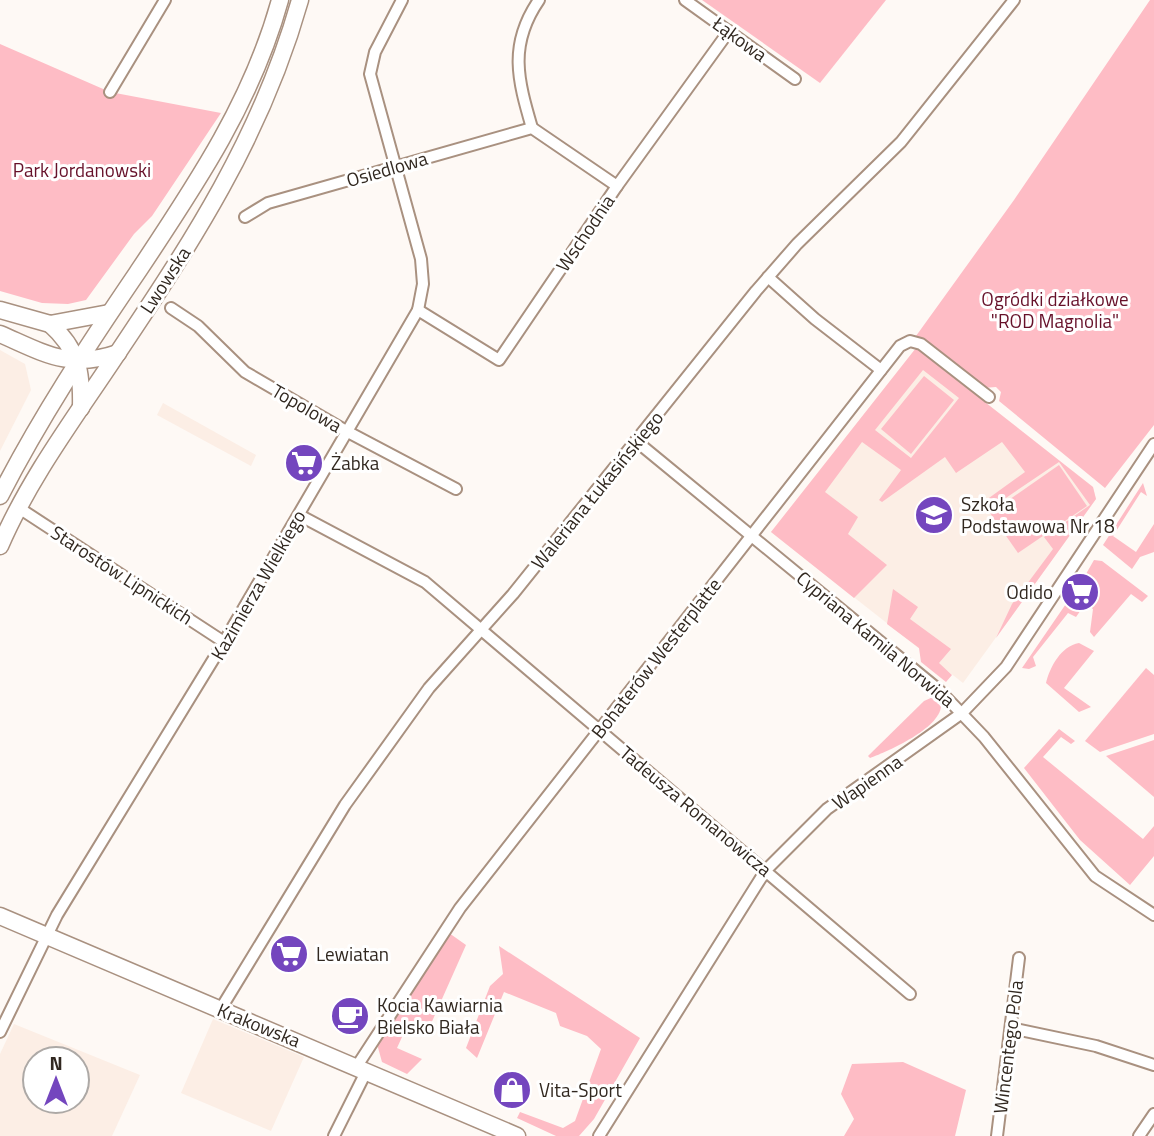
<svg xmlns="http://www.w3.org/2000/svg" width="1154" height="1136" viewBox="0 0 1154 1136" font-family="'Titillium Web',sans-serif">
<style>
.built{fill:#fceee5;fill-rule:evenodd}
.green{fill:#febcc5;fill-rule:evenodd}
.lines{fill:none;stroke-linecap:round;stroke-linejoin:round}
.street-casing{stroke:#a99180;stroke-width:14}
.secondary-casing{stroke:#a99180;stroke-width:19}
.street{stroke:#fff;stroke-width:10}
.secondary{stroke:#fff;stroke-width:16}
.labels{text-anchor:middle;stroke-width:6;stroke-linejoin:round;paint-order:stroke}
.street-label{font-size:19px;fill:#312820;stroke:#fff}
.park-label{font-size:19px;fill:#661029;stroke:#fff}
.poi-label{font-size:19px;fill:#312820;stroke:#fff;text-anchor:start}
</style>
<rect width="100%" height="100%" fill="#fef9f5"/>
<g class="built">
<polygon points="916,348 1093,487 1096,499 963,683 771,532"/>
<polygon points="0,350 25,364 31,390 0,451"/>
<polygon points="163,403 256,455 251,466 157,415"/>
<polygon points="213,1019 304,1057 271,1131 181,1093"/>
<path d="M 14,1024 L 140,1075 L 112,1136 L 0,1136 L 0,1054 ZM 35,1059 L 77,1059 L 77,1101 L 35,1101 Z"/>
</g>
<g class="green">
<polygon points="702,0 886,0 820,83"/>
<polygon points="1150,0 1154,0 1154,425 1105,488 999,401 1001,392 996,387 983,388 916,336 1014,200"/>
<polygon points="0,44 110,92 221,113 152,216 134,234 86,300 68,304 42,303 0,291"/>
<path d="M 916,348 L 1093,487 L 1096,499 L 996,638 L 1012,604 L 1053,549 L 1044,537 L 1090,505 L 1059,462 L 988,510 L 982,503 L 1025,472 L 1002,442 L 956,473 L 945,457 L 882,502 L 879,500 L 901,470 L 862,442 L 825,492 L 858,517 L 848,534 L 887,565 L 854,598 L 771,532 ZM 923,370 L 959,398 L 911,458 L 875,430 Z"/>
<polygon points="924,376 954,400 911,454 881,429"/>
<polygon points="1059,465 1087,506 1018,553 990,513"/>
<polygon points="1143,483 1147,496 1141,492 1113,536 1136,552 1154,524 1154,552 1140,557 1132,569 1103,545"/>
<polygon points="1094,560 1102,561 1148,596 1142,602 1131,594 1094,637 1090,632 1093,609 1085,604 1076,617 1068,613 1033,657 1036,666 1029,669 1022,668 1070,598 1080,605 1091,588 1082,581"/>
<polygon points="893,589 918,607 910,619 951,649 939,663 952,675 946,682 921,662 919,648 887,624"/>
<path d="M 1079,643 L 1094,651 L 1064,688 L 1091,707 L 1079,712 L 1046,683 C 1050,667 1061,646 1079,643 Z"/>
<polygon points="1146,668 1154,675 1154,734 1100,752 1085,741"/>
<path d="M 933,697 L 941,706 C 940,728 889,751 870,758 L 868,756 L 924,701 Z"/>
<polygon points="1059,729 1075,741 1071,744 1061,737 1043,757 1143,839 1154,826 1154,856 1130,885 1080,840 1024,768"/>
<polygon points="1154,740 1154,797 1106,756"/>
<polygon points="449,933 466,945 426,1035 407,1026 397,1048 422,1059 407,1074 382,1062 377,1044"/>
<polygon points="499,946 640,1038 594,1119 579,1136 556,1136 517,1118 520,1112 563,1128 575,1121 601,1049 587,1036 560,1026 556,1013 504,992 477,1058 466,1048 490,986 503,974"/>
<polygon points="903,1062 966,1090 955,1136 844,1136 854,1119 841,1094 852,1064"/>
</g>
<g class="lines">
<defs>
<g id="street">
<polyline points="685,0 795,79"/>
<polyline points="110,92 165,0"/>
<path d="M 532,128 C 518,80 508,45 539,0"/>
<polyline points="245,217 268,203 532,128 617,186"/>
<polyline points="768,277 815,319 881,370"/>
<polyline points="171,308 198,326 245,372 348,432 456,489"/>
<polyline points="418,310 499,360 617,186 729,31"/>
<polyline points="636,441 939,690 984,737 1095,876 1154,915"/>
<polyline points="19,508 224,642"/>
<polyline points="299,515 425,582 910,994"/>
<polyline points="220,1010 345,805 429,688 513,594 756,291 797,244 901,142 1014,0"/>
<polyline points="1011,1028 1096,1046 1154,1065"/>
<polyline points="0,1032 57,915 224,642 418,310 423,284 421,259 370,74 375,52 402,0"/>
<polyline points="357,1066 460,908 900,346 910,341 921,344 989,397"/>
<polyline points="334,1136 367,1070"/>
<polyline points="599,1136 766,870 827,809 962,713 1006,667 1154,444"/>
<polyline points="997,1136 1019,958"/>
<polyline points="1139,1136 1154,1114"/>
</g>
<g id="secondary">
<polyline points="0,310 50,324 109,313"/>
<path d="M 50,324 C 78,349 82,371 81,408"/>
<path d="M 0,334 C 44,353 69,370 118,353"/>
<path d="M 0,496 C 40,418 88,345 137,273 C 195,186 252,102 280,0"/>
<path d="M 0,546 C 29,479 73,420 113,360 C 192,242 261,138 300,0"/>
<polyline points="0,916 517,1136"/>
</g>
</defs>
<use href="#street" class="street-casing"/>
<use href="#secondary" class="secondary-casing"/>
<use href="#street" class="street"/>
<use href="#secondary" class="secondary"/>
</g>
<defs>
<symbol id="supermarket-disc" viewBox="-11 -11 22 22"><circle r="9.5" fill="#7446be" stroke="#fff"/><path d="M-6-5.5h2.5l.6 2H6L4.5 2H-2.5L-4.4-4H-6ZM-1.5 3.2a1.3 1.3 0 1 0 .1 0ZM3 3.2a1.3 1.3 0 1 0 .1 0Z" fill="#fff"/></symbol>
<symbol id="school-disc" viewBox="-11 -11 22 22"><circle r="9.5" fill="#7446be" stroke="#fff"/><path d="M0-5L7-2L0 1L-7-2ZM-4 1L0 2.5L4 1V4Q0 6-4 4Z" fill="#fff"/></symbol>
<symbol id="cafe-disc" viewBox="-11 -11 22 22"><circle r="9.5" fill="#7446be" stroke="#fff"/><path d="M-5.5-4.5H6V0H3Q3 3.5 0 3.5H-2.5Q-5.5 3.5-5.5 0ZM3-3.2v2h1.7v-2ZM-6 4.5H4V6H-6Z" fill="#fff"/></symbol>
<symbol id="shop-disc" viewBox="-11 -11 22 22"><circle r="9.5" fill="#7446be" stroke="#fff"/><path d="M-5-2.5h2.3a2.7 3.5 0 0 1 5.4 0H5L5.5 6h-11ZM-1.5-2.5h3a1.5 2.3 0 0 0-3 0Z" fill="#fff"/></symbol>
</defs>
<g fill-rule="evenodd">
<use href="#supermarket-disc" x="282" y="441" width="44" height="44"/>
<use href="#school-disc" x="912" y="493" width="44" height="44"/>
<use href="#supermarket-disc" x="1058" y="570" width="44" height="44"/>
<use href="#supermarket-disc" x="267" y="932" width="44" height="44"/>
<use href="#cafe-disc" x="328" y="994" width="44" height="44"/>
<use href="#shop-disc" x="490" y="1068" width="44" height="44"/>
</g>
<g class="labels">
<g class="street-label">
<text transform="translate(740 39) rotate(36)" y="7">Łąkowa</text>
<text transform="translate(387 169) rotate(-16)" y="7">Osiedlowa</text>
<text transform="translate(585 233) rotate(-56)" y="7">Wschodnia</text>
<text transform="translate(165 280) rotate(-57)" y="7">Lwowska</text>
<text transform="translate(307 408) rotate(30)" y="7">Topolowa</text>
<text transform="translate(597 490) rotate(-51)" y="7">Waleriana Łukasińskiego</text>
<text transform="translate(122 575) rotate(33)" y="7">Starostów Lipnickich</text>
<text transform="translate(258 585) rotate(-60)" y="7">Kazimierza Wielkiego</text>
<text transform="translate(876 639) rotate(40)" y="7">Cypriana Kamila Norwida</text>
<text transform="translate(656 658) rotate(-52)" y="7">Bohaterów Westerplatte</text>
<text transform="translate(867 782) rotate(-35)" y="7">Wapienna</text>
<text transform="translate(696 811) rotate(40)" y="7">Tadeusza Romanowicza</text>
<text transform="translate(259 1025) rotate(22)" y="7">Krakowska</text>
<text transform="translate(1008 1047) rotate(-83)" y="7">Wincentego Pola</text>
</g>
<g class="park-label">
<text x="82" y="177">Park Jordanowski</text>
<text x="1055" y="306">Ogródki działkowe<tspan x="1055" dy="22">"ROD Magnolia"</tspan></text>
</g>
<g class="poi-label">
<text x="331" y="470">Żabka</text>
<text x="961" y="511">Szkoła<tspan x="961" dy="22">Podstawowa Nr 18</tspan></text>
<text x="1053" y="599" text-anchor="end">Odido</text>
<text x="316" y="961">Lewiatan</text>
<text x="377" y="1012">Kocia Kawiarnia<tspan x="377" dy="22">Bielsko Biała</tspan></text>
<text x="539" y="1097">Vita-Sport</text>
</g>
</g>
<g transform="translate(56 1080)"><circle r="33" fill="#ffffff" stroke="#ada9a6" stroke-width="2"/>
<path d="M0-5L12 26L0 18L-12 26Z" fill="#7446be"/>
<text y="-10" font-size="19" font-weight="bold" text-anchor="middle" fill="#312820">N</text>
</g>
</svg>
